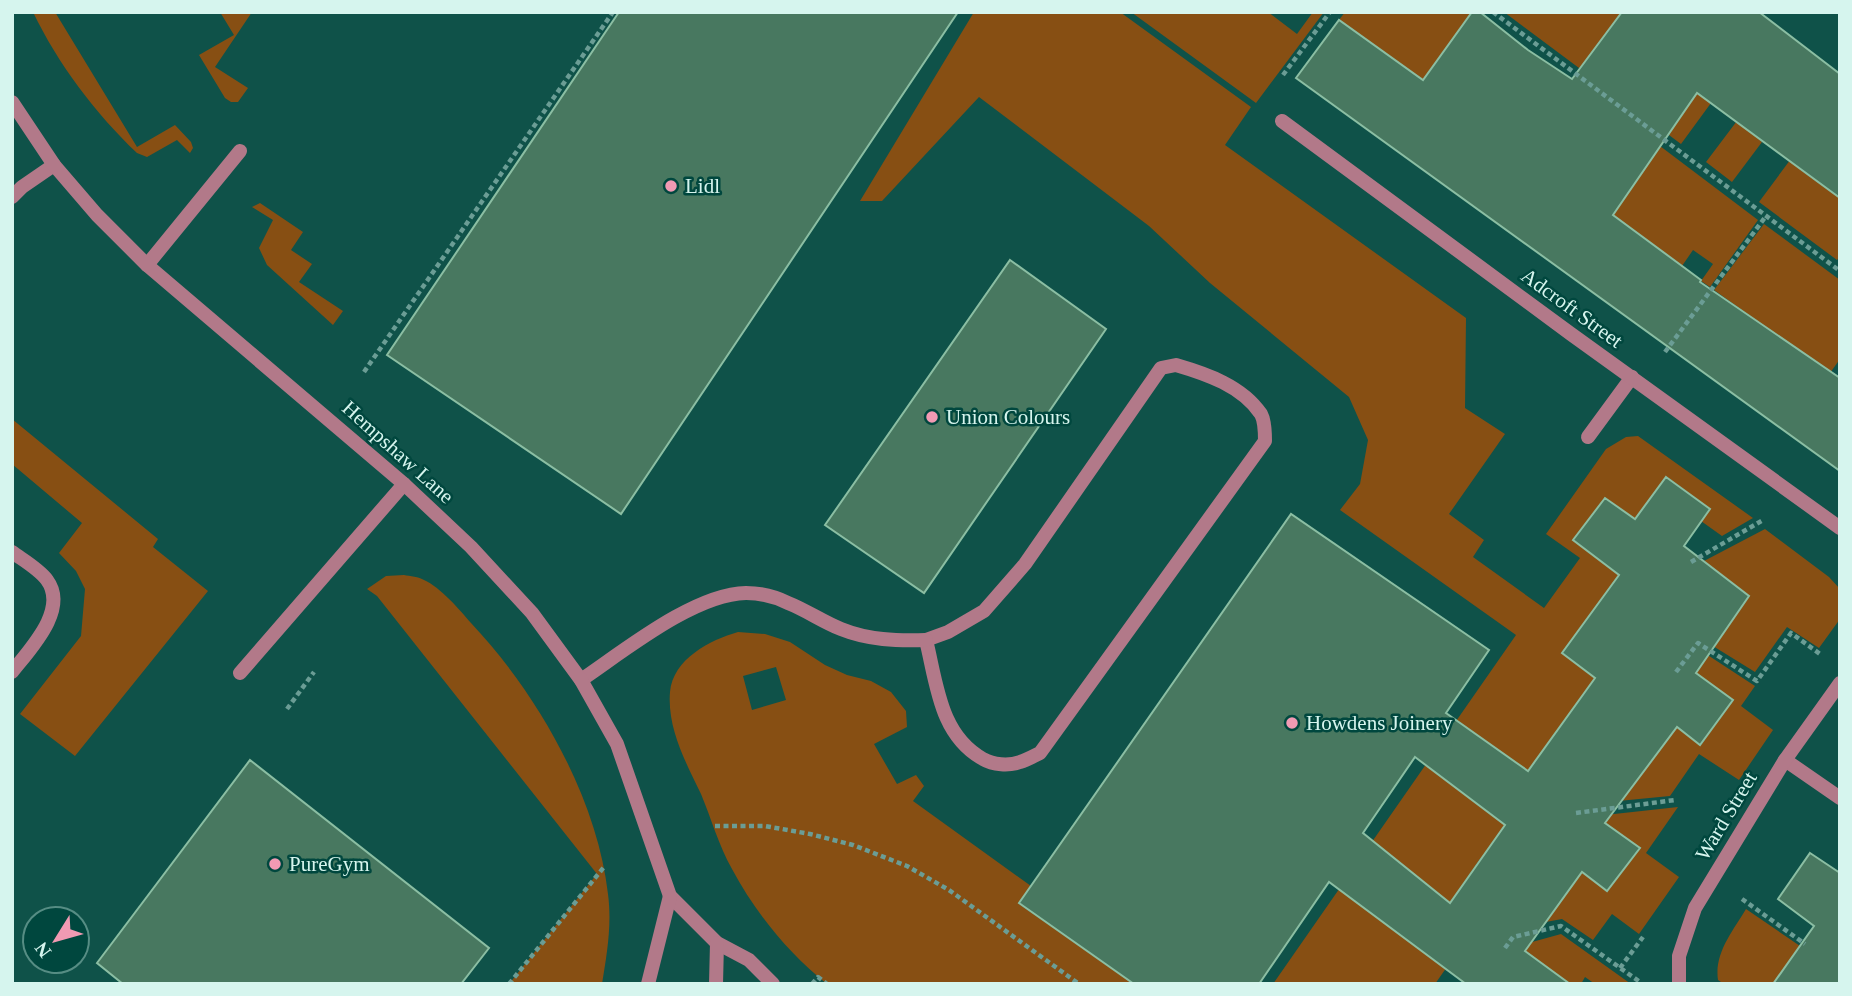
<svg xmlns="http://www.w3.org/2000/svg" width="1852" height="996" viewBox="0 0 1852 996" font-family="'Times New Roman',serif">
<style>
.green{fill:#874f13;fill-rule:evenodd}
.building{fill:#487860;stroke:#8bbea3;stroke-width:2;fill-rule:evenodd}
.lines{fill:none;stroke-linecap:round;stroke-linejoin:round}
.path{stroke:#6b9d95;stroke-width:4.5;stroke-dasharray:5 3.5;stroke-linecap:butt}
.service{stroke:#b27989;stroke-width:14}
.minor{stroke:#b27989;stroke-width:14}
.tertiary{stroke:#b27989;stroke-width:14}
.poi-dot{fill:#f19ab3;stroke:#00473e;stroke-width:2.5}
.labels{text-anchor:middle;stroke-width:5;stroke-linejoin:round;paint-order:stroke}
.poi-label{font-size:21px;fill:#d6f5ee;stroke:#00473e;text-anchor:start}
.street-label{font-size:21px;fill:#d6f5ee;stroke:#00473e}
</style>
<rect width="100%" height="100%" fill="#0f5249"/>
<g class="green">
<path d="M 33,12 L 55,12 L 137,147 L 175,125 L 191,142 L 193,148 L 190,153 L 177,140 L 147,157 L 137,153 C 95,113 58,64 33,12 Z"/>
<polygon points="220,12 252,12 215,67 248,88 238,102 231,102 225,98 199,55 234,35"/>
<polygon points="974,12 1120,12 1251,107 1225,145 1466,318 1465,408 1505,434 1449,514 1484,540 1473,557 1544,608 1580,558 1546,534 1606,449 1626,437 1638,436 1753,518 1722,536 1701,521 1710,509 1667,477 1635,519 1605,498 1573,540 1625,579 1596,607 1562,653 1607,688 1571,711 1528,771 1517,834 1480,859 1450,903 1390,927 1438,963 1449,964 1435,984 1273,984 1516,635 1340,510 1360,484 1368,440 1349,397 1210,283 1149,226 979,97 882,201 860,201"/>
<polygon points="1131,12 1268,12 1297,34 1313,12 1324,12 1256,103"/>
<polygon points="1345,12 1472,12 1481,33 1491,20 1513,38 1503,52 1536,77 1548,63 1559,72 1642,173 1660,146 1758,220 1710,287 1701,281 1713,264 1693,250 1682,266 1339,20"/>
<polygon points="1504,12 1622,12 1695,91 1711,103 1681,144"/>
<polygon points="1749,105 1761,114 1749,131 1762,142 1732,182 1706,162"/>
<polygon points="1802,144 1813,152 1801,170 1831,192 1840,181 1840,256 1837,260 1759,202"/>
<polygon points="260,203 303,232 291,250 312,264 299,282 343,311 333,325 267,265 259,248 273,220 252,207"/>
<polygon points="1764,224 1840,280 1840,359 1830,373 1714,290"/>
<polygon points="12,419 158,539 153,547 208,591 75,756 20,714 81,636 85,589 76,571 59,553 82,523 12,464"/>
<polygon points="1765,529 1829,577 1840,589 1840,619 1819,648 1787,627 1755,672 1687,630 1719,640 1749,596 1704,561"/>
<path d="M 404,575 C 410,576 419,577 424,580 C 440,587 460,610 471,623 C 537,693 597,797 608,894 C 612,924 607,954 602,984 L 509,984 L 597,874 L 377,596 L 367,589 L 386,576 Z"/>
<path d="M 738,632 L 765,634 L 790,642 L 825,665 L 847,675 L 871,681 L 891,692 L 906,711 L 907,727 L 874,744 L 897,784 L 916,775 L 924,786 L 913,801 L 1031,886 L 1019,904 L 1134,984 L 827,984 C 788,953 755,912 732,869 C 719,846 711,818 701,794 C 686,763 667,728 670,692 C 673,659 710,640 738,632 ZM 776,667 L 786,700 L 752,710 L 743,676 Z"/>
<polygon points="1700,650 1755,686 1741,706 1773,730 1739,780 1699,754 1670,796 1577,805 1618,748 1646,768 1677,727 1701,745 1733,700 1688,667"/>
<polygon points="1678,807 1646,853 1679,877 1639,934 1612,914 1593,940 1562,919 1502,930 1582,872 1607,891 1639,848 1596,816"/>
<path d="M 1746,909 L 1800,946 L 1773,984 L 1724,984 L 1718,980 C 1714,953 1733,931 1746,909 Z"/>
<polygon points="1561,934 1631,984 1595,984 1585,977 1581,984 1562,984 1564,980 1518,946"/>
</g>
<g class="building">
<polygon points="619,12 958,12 621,514 387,355"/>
<polygon points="1472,12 1480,12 1528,50 1572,79 1622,12 1759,12 1840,74 1840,198 1697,93 1613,215 1701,280 1700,282 1840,378 1840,471 1296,78 1339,20 1423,80"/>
<polygon points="1010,260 1106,329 924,593 825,525"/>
<path d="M 1666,477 L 1710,509 L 1684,546 L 1749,596 L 1696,673 L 1733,700 L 1700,745 L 1677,727 L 1605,823 L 1640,848 L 1607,891 L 1582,872 L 1525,951 L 1570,984 L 1466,984 L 1329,882 L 1259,984 L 1134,984 L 1019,903 L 1291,514 L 1489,650 L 1446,713 L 1528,771 L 1595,678 L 1562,653 L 1619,575 L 1573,540 L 1605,498 L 1635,519 ZM 1415,757 L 1505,825 L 1450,903 L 1363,833 Z"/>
<polygon points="250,760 489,948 461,984 123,984 97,963"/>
<polygon points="1810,853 1840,873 1840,984 1773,984 1814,926 1778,899"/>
</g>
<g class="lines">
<g class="path">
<polyline points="1493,12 1840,271"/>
<polyline points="1283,75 1330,12"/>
<polyline points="1665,352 1766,216"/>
<polyline points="364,372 613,12"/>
<polyline points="1691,562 1763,520"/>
<polyline points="1676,672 1698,643 1757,681 1791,633 1820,654"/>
<polyline points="287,709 314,672"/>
<polyline points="1576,813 1675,800"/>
<polyline points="715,826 765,826 810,834 853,845 907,866 949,890 1079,984"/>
<polyline points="1742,899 1805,944"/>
<polyline points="1505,948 1513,937 1561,926 1640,982"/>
<polyline points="1620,968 1643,937"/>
<polyline points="509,984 604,867"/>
<polyline points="812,984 818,977 827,984"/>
</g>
<g class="service">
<polyline points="12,197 22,187 54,165"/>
<polyline points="147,265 240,151"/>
<path d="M 1176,365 C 1207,374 1242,386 1261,414 C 1265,421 1265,433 1265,441 L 1040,753 C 1034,756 1027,760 1020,762 C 1009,766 993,765 983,759 C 940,735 937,685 926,640 L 948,632 L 984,611 L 1025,564 L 1161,368 Z"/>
<polyline points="1588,437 1632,377"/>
<path d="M 12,552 C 23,560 39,569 47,580 C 69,610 29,650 12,672"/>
<polyline points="240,673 404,484"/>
<path d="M 581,680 C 624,651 694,594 746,593 C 760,593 776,597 788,603 C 806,610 823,622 841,629 C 868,640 897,641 926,640"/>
<polyline points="1785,760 1840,798"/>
</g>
<g class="minor">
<polyline points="1282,121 1571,334 1840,528"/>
<polyline points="1679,984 1679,956 1695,908 1785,760 1840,683"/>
</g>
<g class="tertiary">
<polyline points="12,102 54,165 97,215 147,265 404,484 471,547 532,613 581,680 617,744 670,896 717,943 749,960 773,984"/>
<polyline points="648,984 670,896"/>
<polyline points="716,984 717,943"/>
</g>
</g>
<g class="poi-dot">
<circle cx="671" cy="186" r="7"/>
<circle cx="932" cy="417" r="7"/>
<circle cx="1292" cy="723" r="7"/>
<circle cx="275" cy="864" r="7"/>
</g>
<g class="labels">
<g class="poi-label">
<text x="685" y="193">Lidl</text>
<text x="946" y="424">Union Colours</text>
<text x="1306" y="730">Howdens Joinery</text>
<text x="289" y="871">PureGym</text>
</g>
<g class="street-label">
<text transform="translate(1572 308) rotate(36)" y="7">Adcroft Street</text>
<text transform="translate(398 452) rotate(42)" y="7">Hempshaw Lane</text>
<text transform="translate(1726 816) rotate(-59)" y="7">Ward Street</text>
</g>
</g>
<rect width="1852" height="996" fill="none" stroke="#d6f5ee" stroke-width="28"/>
<g transform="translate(56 940) rotate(233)"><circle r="33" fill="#00473e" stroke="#568d84" stroke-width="2"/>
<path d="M0-5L12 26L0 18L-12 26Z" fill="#f19ab3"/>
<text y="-10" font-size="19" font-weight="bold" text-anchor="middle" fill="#d6f5ee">N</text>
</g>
</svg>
